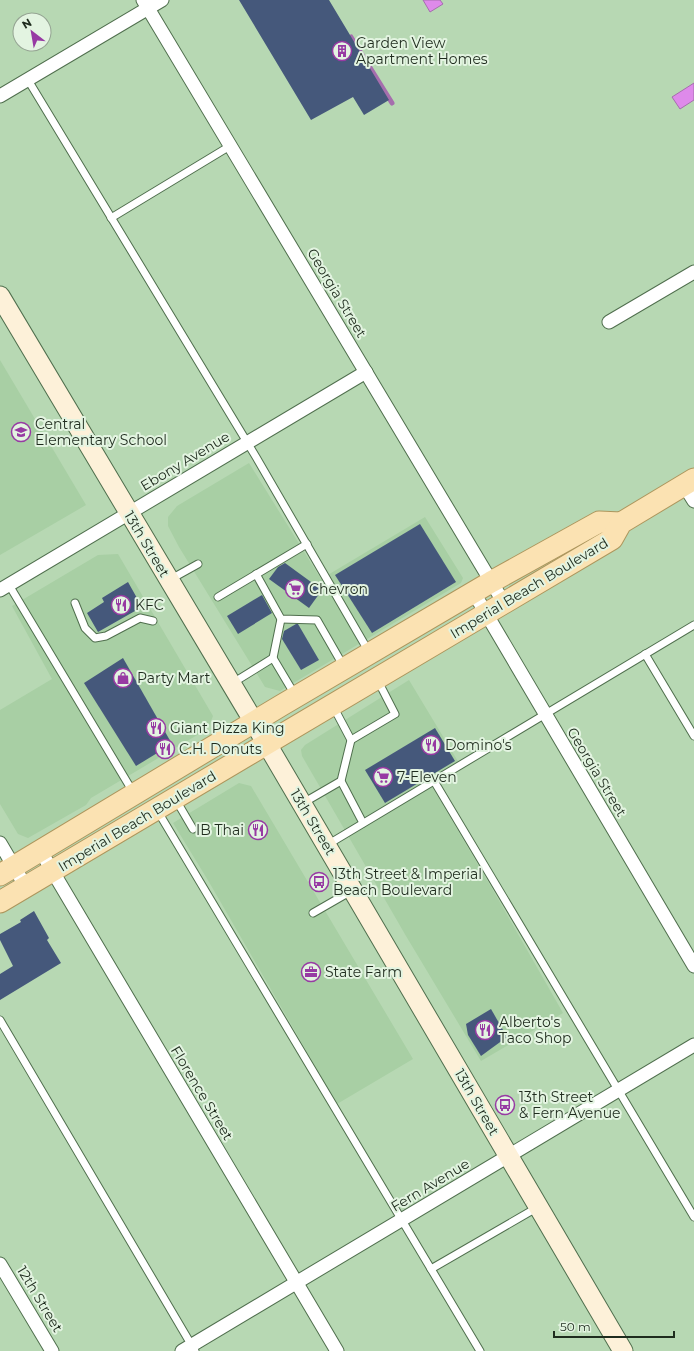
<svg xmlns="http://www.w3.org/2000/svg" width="694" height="1351" viewBox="0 0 694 1351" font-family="Montserrat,sans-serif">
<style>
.built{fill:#a8cfa4}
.water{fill:#de8aea;stroke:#a56ead}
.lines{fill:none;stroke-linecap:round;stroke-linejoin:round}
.stream{stroke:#a56ead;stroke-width:5}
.building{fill:#45587b}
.lane-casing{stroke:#506f4e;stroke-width:9}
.street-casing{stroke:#506f4e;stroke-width:15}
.secondary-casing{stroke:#506f4e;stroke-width:21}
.primary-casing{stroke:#ad965d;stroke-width:23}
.lane{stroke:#fff;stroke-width:7}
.street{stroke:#fff;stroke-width:13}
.secondary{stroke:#fdf1d9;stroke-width:19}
.primary{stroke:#fbe2b2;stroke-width:21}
.labels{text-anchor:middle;stroke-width:4;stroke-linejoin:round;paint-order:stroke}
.poi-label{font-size:14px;fill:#1f2c1e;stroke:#e3f4e1;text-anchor:start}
.street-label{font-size:14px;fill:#1f2c1e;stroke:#e3f4e1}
</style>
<rect width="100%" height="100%" fill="#b7d8b3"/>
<g class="built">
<polygon points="0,360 86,505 0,555"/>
<polygon points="249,463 321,579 425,517 463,578 461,583 280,691 265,687 179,547 168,526 168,517 177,506"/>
<polygon points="118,554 213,716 209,726 204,731 91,798 86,805 28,838 18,834 0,804 0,710 52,679 12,606 98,555"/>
<polygon points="409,680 459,763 428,780 490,885 563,1013 481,1061 406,936 302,756 301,750 305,745"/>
<polygon points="239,783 251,786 413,1059 337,1104 209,882 173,823"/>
</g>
<g class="water">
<polygon points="423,0 440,0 443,4 430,12"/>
<polygon points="694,83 694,100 680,109 672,97"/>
</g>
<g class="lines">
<polyline class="stream" points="351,37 392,103"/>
</g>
<g class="building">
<polygon points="239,0 329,0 389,100 364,115 353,97 311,120"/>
<polygon points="420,524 456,582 372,633 335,575"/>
<polygon points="285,563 322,590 309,608 269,579 278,567"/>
<polygon points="128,582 142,607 98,632 87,613 104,602 102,598"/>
<polygon points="262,595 272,613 238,634 227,616"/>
<polygon points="296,624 298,624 319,660 301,670 282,639 284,631"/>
<polygon points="123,658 172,744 136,766 84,683"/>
<polygon points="435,728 455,761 385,803 365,770"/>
<polygon points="34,911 49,938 47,940 61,963 0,1000 0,974 13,966 0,940 0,934 21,922 20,920"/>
<polygon points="491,1009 507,1037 481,1056 468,1035 466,1024"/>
</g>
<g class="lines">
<defs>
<g id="lane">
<polyline points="28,80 256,457 369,652"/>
<polyline points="111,218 230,146"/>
<polyline points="256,574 281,619 317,620 344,667"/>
<polyline points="171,579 198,564"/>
<polyline points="9,585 133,792"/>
<polyline points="218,597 307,544"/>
<polyline points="75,603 85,628 95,638 106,636 140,618 153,621"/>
<polyline points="281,619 273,658 295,695"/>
<polyline points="645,654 694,736"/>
<polyline points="231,684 273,658"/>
<polyline points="333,706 351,740 341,781 363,823"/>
<polyline points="351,740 395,714 377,679"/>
<polyline points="434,781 694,1217"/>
<polyline points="176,800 193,829"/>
<polyline points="303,803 341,781"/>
<polyline points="157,810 480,1351"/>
<polyline points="327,845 694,625"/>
<polyline points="313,913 353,890"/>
<polyline points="0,1020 195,1351"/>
<polyline points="431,1269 538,1207"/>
</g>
<g id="street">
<polyline points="143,0 504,603"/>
<polyline points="0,96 162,0"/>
<polyline points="609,322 694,272"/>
<polyline points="684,485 694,501"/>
<polyline points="0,590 366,372"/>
<polyline points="474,593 694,966"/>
<polyline points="0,843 26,887"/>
<polyline points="40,850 337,1351"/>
<polyline points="0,1264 52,1351"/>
<polyline points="182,1351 694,1045"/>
</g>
<polyline id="secondary" points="0,296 254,722 623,1351"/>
<g id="primary">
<polyline points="0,875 282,705 491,582 599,522 621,523"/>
<polyline points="0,902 612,539 621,523 694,479"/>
</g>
</defs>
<use href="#lane" class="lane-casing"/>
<use href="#street" class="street-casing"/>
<use href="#secondary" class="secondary-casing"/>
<use href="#primary" class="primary-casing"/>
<use href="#lane" class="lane"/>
<use href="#street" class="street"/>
<use href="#secondary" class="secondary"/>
<use href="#primary" class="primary"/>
</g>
<defs>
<symbol id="building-ring" viewBox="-11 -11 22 22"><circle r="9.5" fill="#e3f4e1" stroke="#973aa3" stroke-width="1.5"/><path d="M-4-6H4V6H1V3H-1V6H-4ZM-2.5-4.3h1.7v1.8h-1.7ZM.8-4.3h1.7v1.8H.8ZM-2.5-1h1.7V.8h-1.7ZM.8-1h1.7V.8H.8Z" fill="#973aa3"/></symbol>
<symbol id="school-ring" viewBox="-11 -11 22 22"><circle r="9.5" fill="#e3f4e1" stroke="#973aa3" stroke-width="1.5"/><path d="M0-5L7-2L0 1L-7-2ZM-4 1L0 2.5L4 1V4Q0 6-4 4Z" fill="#973aa3"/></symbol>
<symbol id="supermarket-ring" viewBox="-11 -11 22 22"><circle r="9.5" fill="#e3f4e1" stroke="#973aa3" stroke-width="1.5"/><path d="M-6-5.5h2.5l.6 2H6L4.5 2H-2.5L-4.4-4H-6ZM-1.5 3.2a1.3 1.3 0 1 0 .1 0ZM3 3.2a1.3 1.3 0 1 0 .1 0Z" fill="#973aa3"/></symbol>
<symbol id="restaurant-ring" viewBox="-11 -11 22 22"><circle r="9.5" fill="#e3f4e1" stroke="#973aa3" stroke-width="1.5"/><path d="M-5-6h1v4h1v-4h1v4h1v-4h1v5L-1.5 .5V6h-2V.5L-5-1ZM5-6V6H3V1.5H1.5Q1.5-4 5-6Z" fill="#973aa3"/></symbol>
<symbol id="shop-ring" viewBox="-11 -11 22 22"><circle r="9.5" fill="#e3f4e1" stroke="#973aa3" stroke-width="1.5"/><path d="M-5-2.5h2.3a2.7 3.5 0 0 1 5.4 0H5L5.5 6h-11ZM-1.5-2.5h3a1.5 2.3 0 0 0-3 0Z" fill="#973aa3"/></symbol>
<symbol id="bus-ring" viewBox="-11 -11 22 22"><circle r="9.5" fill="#e3f4e1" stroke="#973aa3" stroke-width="1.5"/><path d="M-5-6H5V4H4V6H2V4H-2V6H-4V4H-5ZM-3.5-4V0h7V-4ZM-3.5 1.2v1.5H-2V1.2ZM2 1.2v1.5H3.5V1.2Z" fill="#973aa3"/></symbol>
<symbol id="office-ring" viewBox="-11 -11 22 22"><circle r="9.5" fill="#e3f4e1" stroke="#973aa3" stroke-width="1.5"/><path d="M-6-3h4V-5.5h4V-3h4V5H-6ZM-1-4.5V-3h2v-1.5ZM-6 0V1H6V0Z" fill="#973aa3"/></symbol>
</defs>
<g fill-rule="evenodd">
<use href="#building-ring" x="331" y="40" width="22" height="22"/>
<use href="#school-ring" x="10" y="421" width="22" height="22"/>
<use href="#supermarket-ring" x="284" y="578" width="22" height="22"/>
<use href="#restaurant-ring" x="110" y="594" width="22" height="22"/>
<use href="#shop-ring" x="112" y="667" width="22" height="22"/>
<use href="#restaurant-ring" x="145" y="717" width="22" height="22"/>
<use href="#restaurant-ring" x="420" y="734" width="22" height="22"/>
<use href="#restaurant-ring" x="154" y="738" width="22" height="22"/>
<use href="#supermarket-ring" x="372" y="766" width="22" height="22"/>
<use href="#restaurant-ring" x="247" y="819" width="22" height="22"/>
<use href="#bus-ring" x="308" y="871" width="22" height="22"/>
<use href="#office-ring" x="300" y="961" width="22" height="22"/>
<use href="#restaurant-ring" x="474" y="1019" width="22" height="22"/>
<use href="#bus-ring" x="494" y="1094" width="22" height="22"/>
</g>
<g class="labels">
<g class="poi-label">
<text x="356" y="48">Garden View<tspan x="356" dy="16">Apartment Homes</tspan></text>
<text x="35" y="429">Central<tspan x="35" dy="16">Elementary School</tspan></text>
<text x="309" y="594">Chevron</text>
<text x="135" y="610">KFC</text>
<text x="137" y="683">Party Mart</text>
<text x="170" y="733">Giant Pizza King</text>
<text x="445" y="750">Domino's</text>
<text x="179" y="754">C.H. Donuts</text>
<text x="397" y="782">7-Eleven</text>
<text x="244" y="835" text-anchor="end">IB Thai</text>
<text x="333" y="879">13th Street &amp; Imperial<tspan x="333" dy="16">Beach Boulevard</tspan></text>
<text x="325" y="977">State Farm</text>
<text x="499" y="1027">Alberto's<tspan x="499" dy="16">Taco Shop</tspan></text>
<text x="519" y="1102">13th Street<tspan x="519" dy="16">&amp; Fern Avenue</tspan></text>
</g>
<g class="street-label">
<text transform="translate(337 293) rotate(59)" y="5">Georgia Street</text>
<text transform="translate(185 461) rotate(-31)" y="5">Ebony Avenue</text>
<text transform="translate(147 544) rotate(59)" y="5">13th Street</text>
<text transform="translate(529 588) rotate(-31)" y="5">Imperial Beach Boulevard</text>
<text transform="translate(597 772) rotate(59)" y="5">Georgia Street</text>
<text transform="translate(137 821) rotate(-31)" y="5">Imperial Beach Boulevard</text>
<text transform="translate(313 822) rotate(59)" y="5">13th Street</text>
<text transform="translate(202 1093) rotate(59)" y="5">Florence Street</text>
<text transform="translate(477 1102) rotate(60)" y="5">13th Street</text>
<text transform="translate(430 1185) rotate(-31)" y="5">Fern Avenue</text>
<text transform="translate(40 1299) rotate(59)" y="5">12th Street</text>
</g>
</g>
<g transform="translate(32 32) rotate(329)"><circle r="19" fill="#e3f4e1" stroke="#95a493"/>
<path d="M0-3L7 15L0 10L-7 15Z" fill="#973aa3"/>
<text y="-6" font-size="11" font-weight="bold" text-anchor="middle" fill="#1f2c1e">N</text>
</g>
<path d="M554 1331v6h120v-6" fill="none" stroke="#1f2c1e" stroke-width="2"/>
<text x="560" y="1331" font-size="12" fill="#1f2c1e" stroke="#e3f4e1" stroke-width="3" paint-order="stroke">50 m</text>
</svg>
